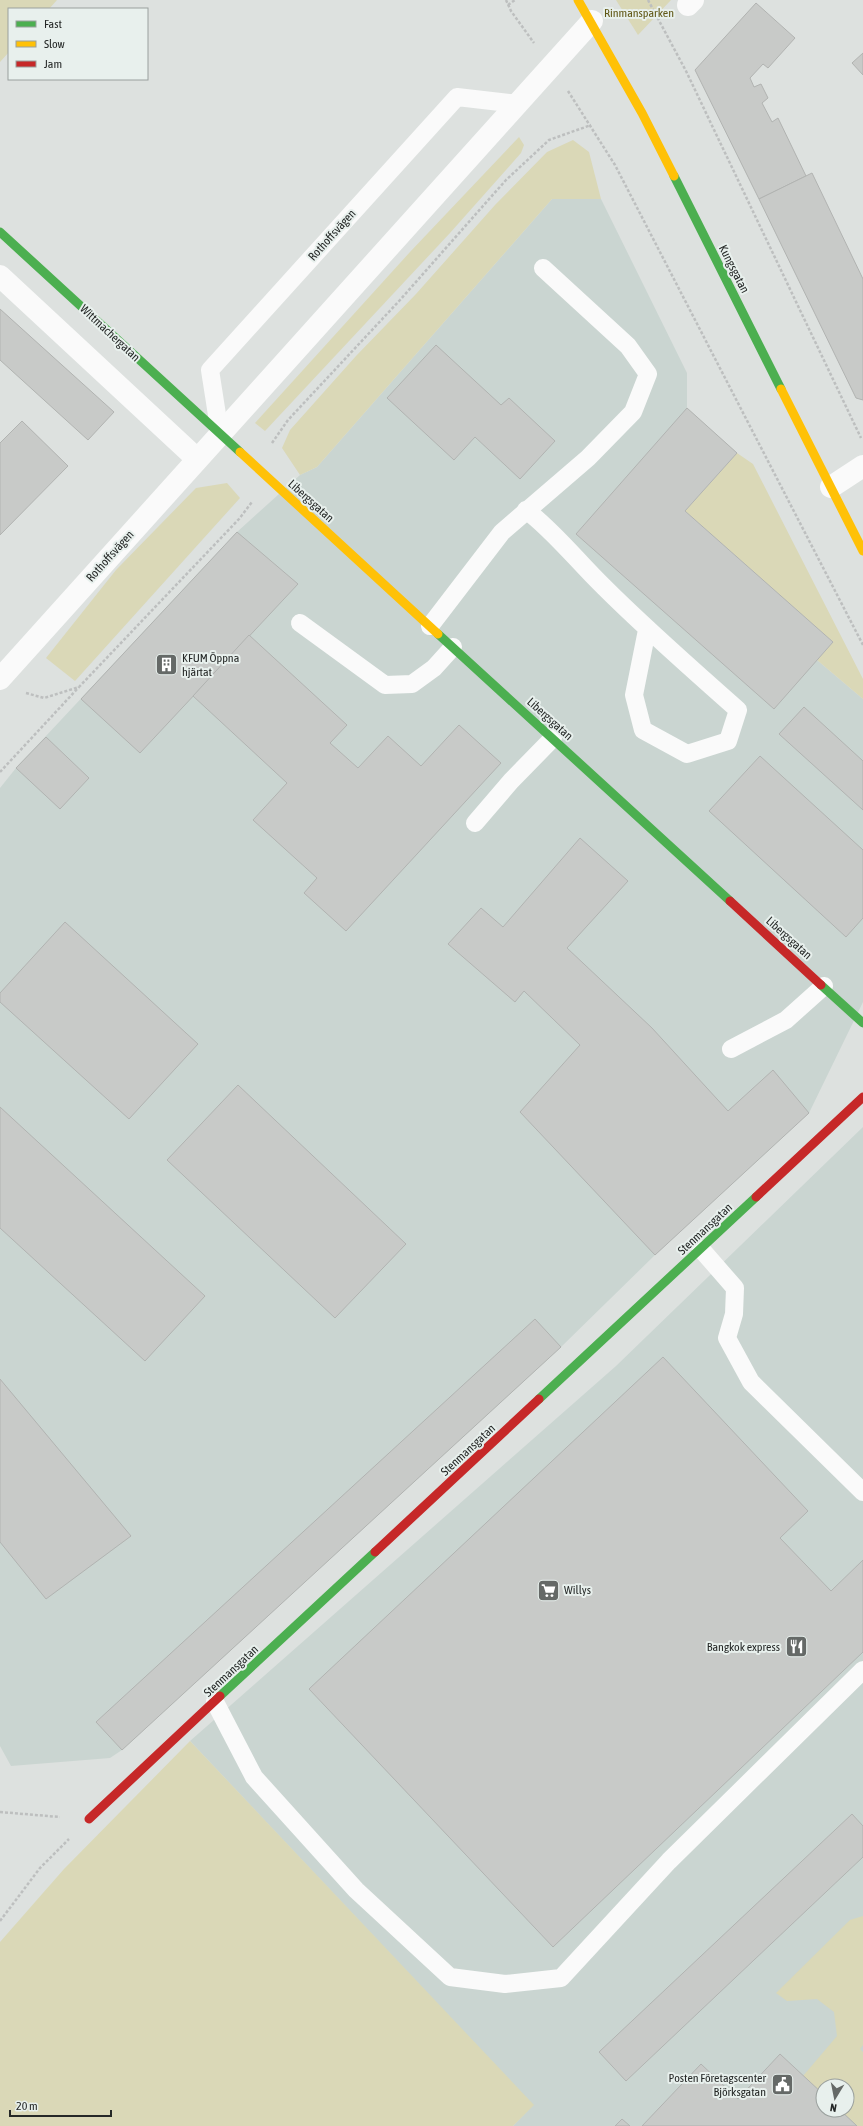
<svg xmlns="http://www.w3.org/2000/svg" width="863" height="2126" viewBox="0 0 863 2126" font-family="'Asap Condensed',sans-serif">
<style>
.built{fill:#cad5d1;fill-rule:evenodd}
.green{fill:#dad8b7}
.building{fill:#c8cac8;stroke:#b1b3b1}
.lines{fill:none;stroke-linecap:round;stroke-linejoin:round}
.path{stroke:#bdbfbf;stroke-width:2.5;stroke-dasharray:3 2;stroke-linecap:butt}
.lane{stroke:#fafafa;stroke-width:18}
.street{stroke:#fafafa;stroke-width:22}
.fast{stroke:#4caf50;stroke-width:9}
.slow{stroke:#ffc107;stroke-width:9}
.jam{stroke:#c62828;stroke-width:9}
.labels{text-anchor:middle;stroke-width:4;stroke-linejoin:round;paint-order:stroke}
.park-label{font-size:12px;fill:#605715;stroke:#e8f0ed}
.street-label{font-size:12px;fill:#252827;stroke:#e8f0ed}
.poi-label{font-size:12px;fill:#252827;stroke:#e8f0ed;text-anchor:start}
</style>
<rect width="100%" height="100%" fill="#dde1df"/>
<g class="built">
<polygon points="552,199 601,199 687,373 687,408 737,453 685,511 833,642 817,660 863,699 863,1002 809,1113 655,1255 561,1347 122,1750 110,1758 11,1766 0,1746 0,788 16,768 237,532 300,475 317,467"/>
<path d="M 863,1127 L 863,2126 L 513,2126 L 533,2105 L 190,1741 L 616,1366 ZM 823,2086 L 847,2086 L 847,2110 L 823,2110 Z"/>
</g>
<g class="green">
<polygon points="0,0 57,0 49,9 9,9 9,52 0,62"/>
<polygon points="616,0 671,0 638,35"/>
<polygon points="519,137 524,145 521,153 450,233 265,431 255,423 410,252"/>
<polygon points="573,140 589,152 601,199 552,199 317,467 300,475 282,448 290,430 356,356 416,294 495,205 547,152"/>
<polygon points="737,453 753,464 863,679 863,699 817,660 833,642 685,511"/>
<polygon points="227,483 240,498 75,681 46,658 116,570 196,488"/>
<polygon points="190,1741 534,2105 513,2126 0,2126 0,1942 64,1869"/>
<polygon points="863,1916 863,2045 860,2049 863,2052 863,2126 857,2126 840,2110 847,2110 847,2086 823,2086 823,2094 803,2076 837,2036 834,2012 817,1999 787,2001 776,1993 850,1920"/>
</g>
<g class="building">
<polygon points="756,3 795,38 768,68 763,64 750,78 754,87 761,84 768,98 762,103 772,122 778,118 806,176 759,199 695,70"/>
<polygon points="863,53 863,75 852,63"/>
<polygon points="812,173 863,279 863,400 856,398 759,199"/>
<polygon points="0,309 114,412 88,440 0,360"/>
<polygon points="436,345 501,405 509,398 555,441 520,479 475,437 454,460 387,398"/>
<polygon points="687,408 737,453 685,511 833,642 774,709 576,534"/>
<polygon points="22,421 68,466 0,535 0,443"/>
<polygon points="237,532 298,584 140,753 81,699"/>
<polygon points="249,635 347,725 330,743 358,768 388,736 421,766 459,725 501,763 346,931 304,893 317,878 253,820 287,783 193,696"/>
<polygon points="804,707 863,761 863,810 779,734"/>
<polygon points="46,737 89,778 60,809 16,768"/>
<polygon points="760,756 863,850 863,918 846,937 709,811"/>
<polygon points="580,838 628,881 567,948 652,1028 728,1111 773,1070 809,1113 655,1255 520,1112 580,1045 524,991 515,1002 448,944 481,908 503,927"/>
<polygon points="65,922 198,1044 129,1119 0,1002 0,993"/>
<polygon points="238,1085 406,1244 335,1318 167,1160"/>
<polygon points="0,1107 205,1296 145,1361 0,1228"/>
<polygon points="535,1319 561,1347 122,1750 96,1722"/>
<polygon points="663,1357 808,1511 780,1538 831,1591 863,1560 863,1652 553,1947 309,1689"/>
<polygon points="0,1379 131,1536 46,1599 0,1542"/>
<polygon points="852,1814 863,1826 863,1857 626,2081 599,2052"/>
<polygon points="780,2054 823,2094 823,2110 840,2110 857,2126 642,2126 701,2064 738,2099"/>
<polygon points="622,2119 630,2126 615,2126"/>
</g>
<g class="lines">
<g class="path">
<polyline points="506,0 511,11 534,43"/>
<polyline points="648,0 686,71 861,438"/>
<polyline points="508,5 515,0"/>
<polyline points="568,91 615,165 863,645"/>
<polyline points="272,443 288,420 400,300 506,180 549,140 591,125"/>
<polyline points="26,693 44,698 79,687 239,519 252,502"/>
<polyline points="0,772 79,687"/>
<polyline points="0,1812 60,1817"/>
<polyline points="0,1921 40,1868 69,1839"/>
</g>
<g class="lane">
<polyline points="220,434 210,370 457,97 518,104"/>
<path d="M 526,510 C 555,532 578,562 604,587 C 647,630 693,670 738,710 L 728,741 L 687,754 L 643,730 L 634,695 L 647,630"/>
<polyline points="300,623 385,685 412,684 434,668 453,647"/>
<polyline points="430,626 502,532 588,458 633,412 648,374 628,346 543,268"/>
<polyline points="475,823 511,781 553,738"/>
<polyline points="731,1049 786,1020 824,986"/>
<polyline points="701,1249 735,1288 734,1314 727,1338 751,1382 863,1492"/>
<polyline points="215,1702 254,1777 356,1890 450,1977 505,1984 561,1978 669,1861 863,1670"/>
</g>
<g class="street">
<polyline points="688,5 693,0"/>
<polyline points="0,276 197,459"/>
<polyline points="831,487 863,466"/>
<polyline points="0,679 592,21"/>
</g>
<g class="fast">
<polyline points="674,176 781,389"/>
<polyline points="0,232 240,452"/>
<polyline points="438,634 730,901"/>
<polyline points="821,985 863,1023"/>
<polyline points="539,1399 756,1197"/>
<polyline points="220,1696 375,1552"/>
</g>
<g class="slow">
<polyline points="578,0 642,113 674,176"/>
<polyline points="781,389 863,551"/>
<polyline points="240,452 438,634"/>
</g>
<g class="jam">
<polyline points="730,901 821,985"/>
<polyline points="756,1197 863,1097"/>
<polyline points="375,1552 539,1399"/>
<polyline points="89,1819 220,1696"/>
</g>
</g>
<defs>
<symbol id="building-square" viewBox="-11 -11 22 22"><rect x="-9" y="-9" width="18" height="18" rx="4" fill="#656967" stroke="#e8f0ed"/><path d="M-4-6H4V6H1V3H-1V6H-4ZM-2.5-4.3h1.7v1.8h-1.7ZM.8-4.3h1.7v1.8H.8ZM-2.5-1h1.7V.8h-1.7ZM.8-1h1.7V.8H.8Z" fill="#fff"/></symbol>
<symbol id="supermarket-square" viewBox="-11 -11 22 22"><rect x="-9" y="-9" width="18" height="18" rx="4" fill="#656967" stroke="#e8f0ed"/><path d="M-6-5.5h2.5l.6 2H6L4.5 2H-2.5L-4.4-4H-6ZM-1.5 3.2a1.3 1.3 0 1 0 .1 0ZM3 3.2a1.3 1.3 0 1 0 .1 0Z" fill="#fff"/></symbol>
<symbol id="restaurant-square" viewBox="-11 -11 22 22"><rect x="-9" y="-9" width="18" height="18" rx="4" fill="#656967" stroke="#e8f0ed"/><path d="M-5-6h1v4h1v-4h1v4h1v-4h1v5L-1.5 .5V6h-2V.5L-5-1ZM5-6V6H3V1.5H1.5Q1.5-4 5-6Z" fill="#fff"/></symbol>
<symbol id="civic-square" viewBox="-11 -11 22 22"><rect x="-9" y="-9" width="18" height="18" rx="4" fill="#656967" stroke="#e8f0ed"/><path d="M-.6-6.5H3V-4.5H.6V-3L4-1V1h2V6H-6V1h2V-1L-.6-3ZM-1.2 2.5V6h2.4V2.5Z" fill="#fff"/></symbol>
</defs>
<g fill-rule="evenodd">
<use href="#building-square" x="154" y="652" width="25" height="25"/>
<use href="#supermarket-square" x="536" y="1578" width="25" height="25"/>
<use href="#restaurant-square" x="784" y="1634" width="25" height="25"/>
<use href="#civic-square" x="770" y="2072" width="25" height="25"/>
</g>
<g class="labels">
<g class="park-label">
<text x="639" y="17">Rinmansparken</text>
</g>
<g class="street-label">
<text transform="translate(332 235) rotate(-48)" y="4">Rothoffsvägen</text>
<text transform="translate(734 269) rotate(63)" y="4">Kungsgatan</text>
<text transform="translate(110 333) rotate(43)" y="4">Wittmachergatan</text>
<text transform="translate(311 501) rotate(42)" y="4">Libergsgatan</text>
<text transform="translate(110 556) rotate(-48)" y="4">Rothoffsvägen</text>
<text transform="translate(550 719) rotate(42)" y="4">Libergsgatan</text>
<text transform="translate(789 938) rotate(42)" y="4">Libergsgatan</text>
<text transform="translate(705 1229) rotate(-43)" y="4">Stenmansgatan</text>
<text transform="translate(468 1450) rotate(-43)" y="4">Stenmansgatan</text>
<text transform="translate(231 1671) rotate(-43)" y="4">Stenmansgatan</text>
</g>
<g class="poi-label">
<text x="182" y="662">KFUM Öppna<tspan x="182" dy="14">hjärtat</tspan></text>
<text x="564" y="1594">Willys</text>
<text x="780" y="1651" text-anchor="end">Bangkok express</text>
<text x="766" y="2082" text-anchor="end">Posten Företagscenter<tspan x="766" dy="14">Björksgatan</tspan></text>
</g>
</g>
<rect x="8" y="8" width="140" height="72" fill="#e8f0ed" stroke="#9aa09e"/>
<rect x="16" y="21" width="20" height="6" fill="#4caf50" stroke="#9aa09e"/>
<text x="44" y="28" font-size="12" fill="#252827">Fast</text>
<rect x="16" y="41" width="20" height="6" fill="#ffc107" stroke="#9aa09e"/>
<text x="44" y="48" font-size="12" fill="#252827">Slow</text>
<rect x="16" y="61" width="20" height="6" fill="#c62828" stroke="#9aa09e"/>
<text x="44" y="68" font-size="12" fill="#252827">Jam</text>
<g transform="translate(835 2098) rotate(190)"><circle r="19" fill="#e8f0ed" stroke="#9aa09e"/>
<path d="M0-3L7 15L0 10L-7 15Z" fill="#656967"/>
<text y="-6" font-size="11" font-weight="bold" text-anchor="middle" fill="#252827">N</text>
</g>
<path d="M10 2110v6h101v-6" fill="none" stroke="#252827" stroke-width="2"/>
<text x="16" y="2110" font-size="12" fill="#252827" stroke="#e8f0ed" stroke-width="3" paint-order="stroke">20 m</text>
</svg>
